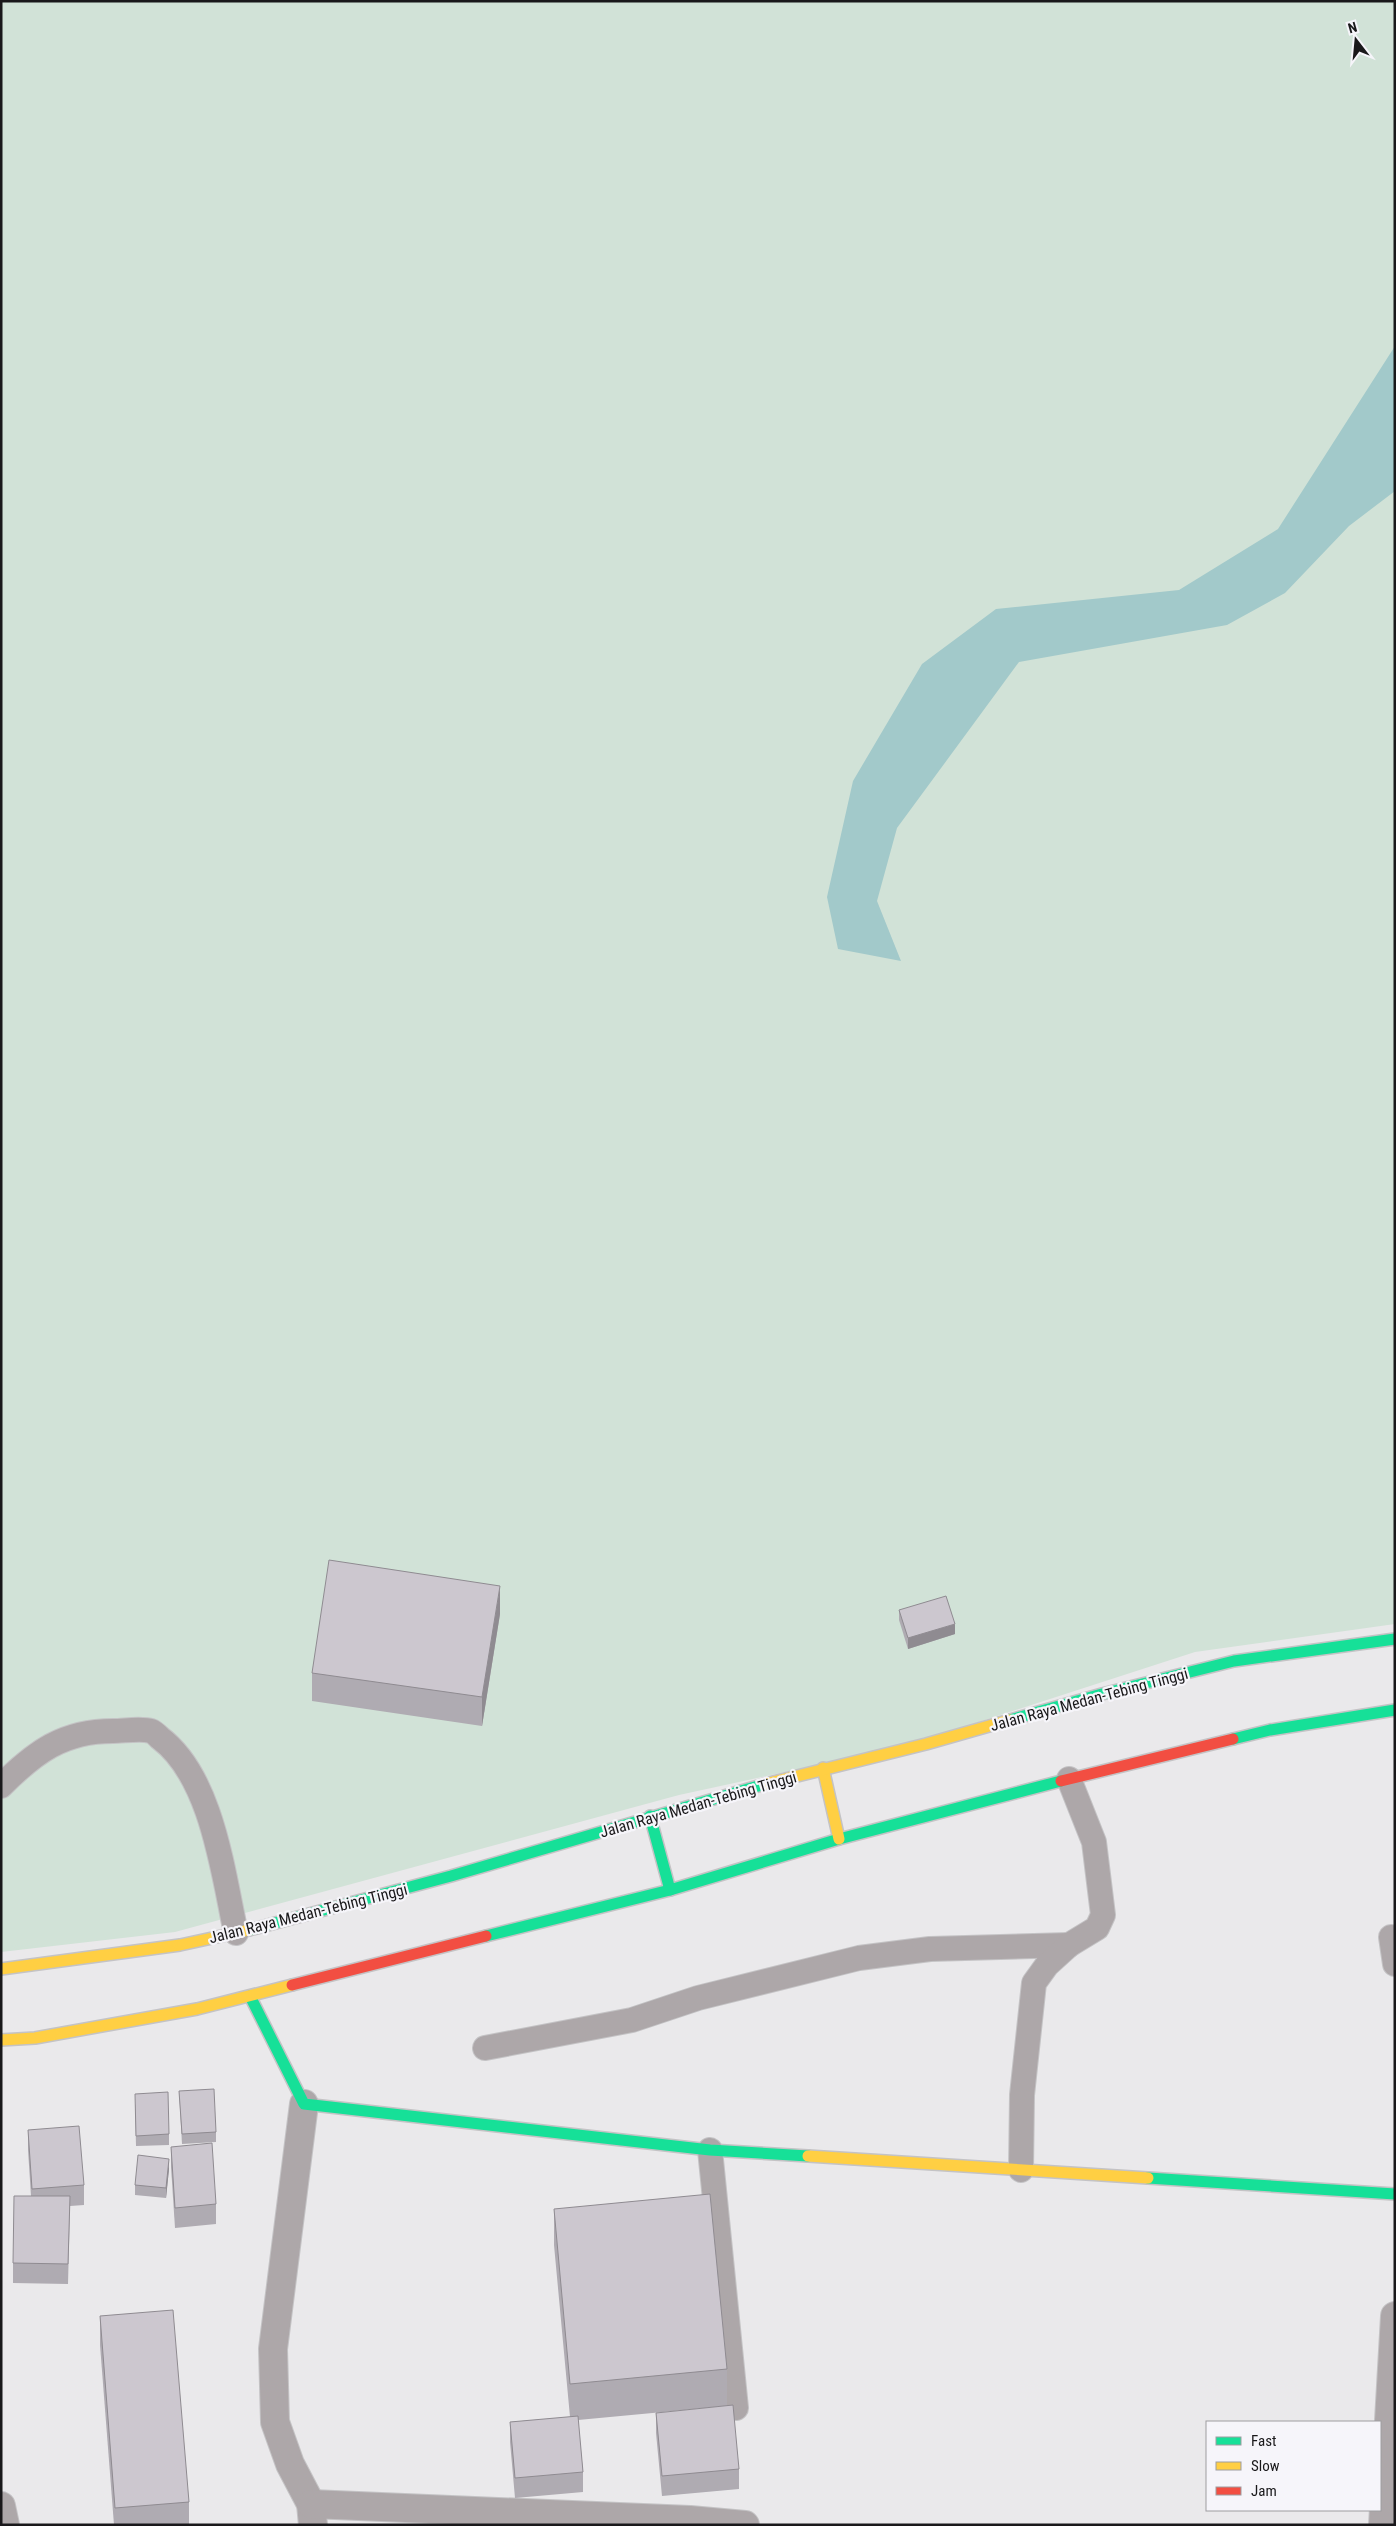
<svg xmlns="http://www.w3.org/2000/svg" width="1396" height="2526" viewBox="0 0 1396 2526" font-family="'Roboto Condensed',sans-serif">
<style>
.green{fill:#d1e2d7}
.water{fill:#a2c9ca}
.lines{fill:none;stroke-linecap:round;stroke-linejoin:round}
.lane-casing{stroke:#c4c3c5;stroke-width:26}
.street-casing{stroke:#c4c3c5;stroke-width:30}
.fast-casing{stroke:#c4c3c5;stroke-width:14}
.slow-casing{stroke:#c4c3c5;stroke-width:14}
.jam-casing{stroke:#c4c3c5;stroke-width:14}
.lane{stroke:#ada7a9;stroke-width:24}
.street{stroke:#ada7a9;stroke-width:28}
.fast{stroke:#16e098;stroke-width:11}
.slow{stroke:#ffcf43;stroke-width:11}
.jam{stroke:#f24e42;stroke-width:11}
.wall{fill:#afabb2}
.shaded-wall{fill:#8f8b91}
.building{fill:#ccc7cf;stroke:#8f8b91}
.labels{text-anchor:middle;stroke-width:4.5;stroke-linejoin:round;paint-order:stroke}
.street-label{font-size:16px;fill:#19181a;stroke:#f6f5fa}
</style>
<rect width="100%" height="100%" fill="#eae9eb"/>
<polygon class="green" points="1,1 1395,1 1395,1624 1195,1652 905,1746 679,1795 175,1932 1,1952"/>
<polygon class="water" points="1395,346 1395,491 1349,526 1285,593 1227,625 1019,662 897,828 877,901 901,961 838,949 827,897 853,781 922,664 996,609 1179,590 1278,529"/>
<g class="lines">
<defs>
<g id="lane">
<path d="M 1,1786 C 35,1752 63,1731 113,1731 C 124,1731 141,1728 151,1731 C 154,1732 158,1736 160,1738 C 212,1777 223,1873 236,1933"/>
<polyline points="1391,1937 1395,1964"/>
<polyline points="485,2048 632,2020 698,1998 859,1958 930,1949 1069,1945"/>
<polyline points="710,2150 736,2408"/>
<polyline points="1021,2170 1022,2095 1034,1983 1047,1965 1069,1945 1097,1928 1103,1915 1094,1842 1069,1779"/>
</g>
<g id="street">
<polyline points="304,2104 273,2349 275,2422 290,2464 311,2504 313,2525"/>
<polyline points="311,2504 690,2520 745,2525"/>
<polyline points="1,2506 5,2525"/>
<polyline points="1383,2525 1395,2316"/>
</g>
<g id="fast">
<polyline points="1010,1720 1102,1694 1234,1661 1395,1639"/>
<polyline points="1233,1739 1270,1730 1395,1710"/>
<polyline points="650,1816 670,1890"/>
<polyline points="249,1930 451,1876 765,1784"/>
<polyline points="486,1936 670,1890 839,1839 1061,1781"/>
<polyline points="250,1996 304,2104 710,2150 808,2156"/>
<polyline points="1148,2178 1395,2194"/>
</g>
<g id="slow">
<polyline points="823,1768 839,1839"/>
<polyline points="765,1784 926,1744 1010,1720"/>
<polyline points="1,1969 180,1945 249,1930"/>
<polyline points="1,2040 35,2038 197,2009 292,1985"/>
<polyline points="808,2156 1148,2178"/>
</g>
<g id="jam">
<polyline points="1061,1781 1233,1739"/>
<polyline points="292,1985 486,1936"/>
</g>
</defs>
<use href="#lane" class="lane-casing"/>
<use href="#street" class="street-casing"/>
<use href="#fast" class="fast-casing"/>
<use href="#slow" class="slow-casing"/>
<use href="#jam" class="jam-casing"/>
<use href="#lane" class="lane"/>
<use href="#street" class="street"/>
<use href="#fast" class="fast"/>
<use href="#slow" class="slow"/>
<use href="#jam" class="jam"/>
</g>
<g class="wall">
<polygon points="899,1610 955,1634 908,1649 899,1620"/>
<polygon points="500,1614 482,1726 312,1701 312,1673"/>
<polygon points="179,2091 216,2132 216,2142 182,2144"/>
<polygon points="135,2104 169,2134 169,2145 136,2146"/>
<polygon points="28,2130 84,2185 84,2205 70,2206 68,2284 13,2283 13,2263 31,2196 28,2150"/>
<polygon points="171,2147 216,2204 216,2224 175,2228 171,2167"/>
<polygon points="169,2169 166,2198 135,2195 135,2185"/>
<polygon points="554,2209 727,2369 727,2406 578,2420 583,2472 583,2492 515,2498 510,2442 510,2422 570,2417 554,2245"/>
<polygon points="100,2316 189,2502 189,2525 114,2525 100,2345"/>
<polygon points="656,2413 739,2469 739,2489 662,2496 656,2433"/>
</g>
<g class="shaded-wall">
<polygon points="500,1586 500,1614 482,1726 482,1697"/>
<polygon points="955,1624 955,1634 908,1649 908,1638"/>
<polygon points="169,2159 169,2169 166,2198 166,2188"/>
</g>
<g class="building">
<polygon points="329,1560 500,1586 482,1697 312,1673"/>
<polygon points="946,1596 955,1624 908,1638 899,1610"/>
<polygon points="214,2089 216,2132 182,2134 179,2091"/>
<polygon points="168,2092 169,2134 136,2136 135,2094"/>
<polygon points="79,2126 84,2185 32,2189 28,2130"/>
<polygon points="212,2143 216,2204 175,2208 171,2147"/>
<polygon points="138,2155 169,2159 166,2188 135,2185"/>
<polygon points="710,2194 727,2369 570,2384 554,2209"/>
<polygon points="14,2196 70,2196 68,2264 13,2263"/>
<polygon points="173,2310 189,2502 115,2508 100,2316"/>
<polygon points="733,2405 739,2469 662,2476 656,2413"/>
<polygon points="578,2416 583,2472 515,2478 510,2422"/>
</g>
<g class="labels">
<g class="street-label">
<text transform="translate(1089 1699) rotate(-15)" y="6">Jalan Raya Medan-Tebing Tinggi</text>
<text transform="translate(698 1804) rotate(-16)" y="6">Jalan Raya Medan-Tebing Tinggi</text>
<text transform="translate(308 1913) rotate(-14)" y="6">Jalan Raya Medan-Tebing Tinggi</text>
</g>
</g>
<rect width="1396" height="2526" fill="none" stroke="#19181a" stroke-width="5"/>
<rect x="1206" y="2421" width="175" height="90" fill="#f6f5fa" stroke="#9e9da0"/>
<rect x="1216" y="2437" width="25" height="8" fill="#16e098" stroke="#9e9da0"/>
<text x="1251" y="2446" font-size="15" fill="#19181a">Fast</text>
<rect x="1216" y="2462" width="25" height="8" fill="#ffcf43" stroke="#9e9da0"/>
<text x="1251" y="2471" font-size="15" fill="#19181a">Slow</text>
<rect x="1216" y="2487" width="25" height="8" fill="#f24e42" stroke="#9e9da0"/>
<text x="1251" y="2496" font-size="15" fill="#19181a">Jam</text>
<g transform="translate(1356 40) rotate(344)" stroke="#f6f5fa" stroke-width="4" paint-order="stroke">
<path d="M0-4L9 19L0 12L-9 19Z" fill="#19181a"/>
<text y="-8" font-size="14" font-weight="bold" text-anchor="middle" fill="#19181a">N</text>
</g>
</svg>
